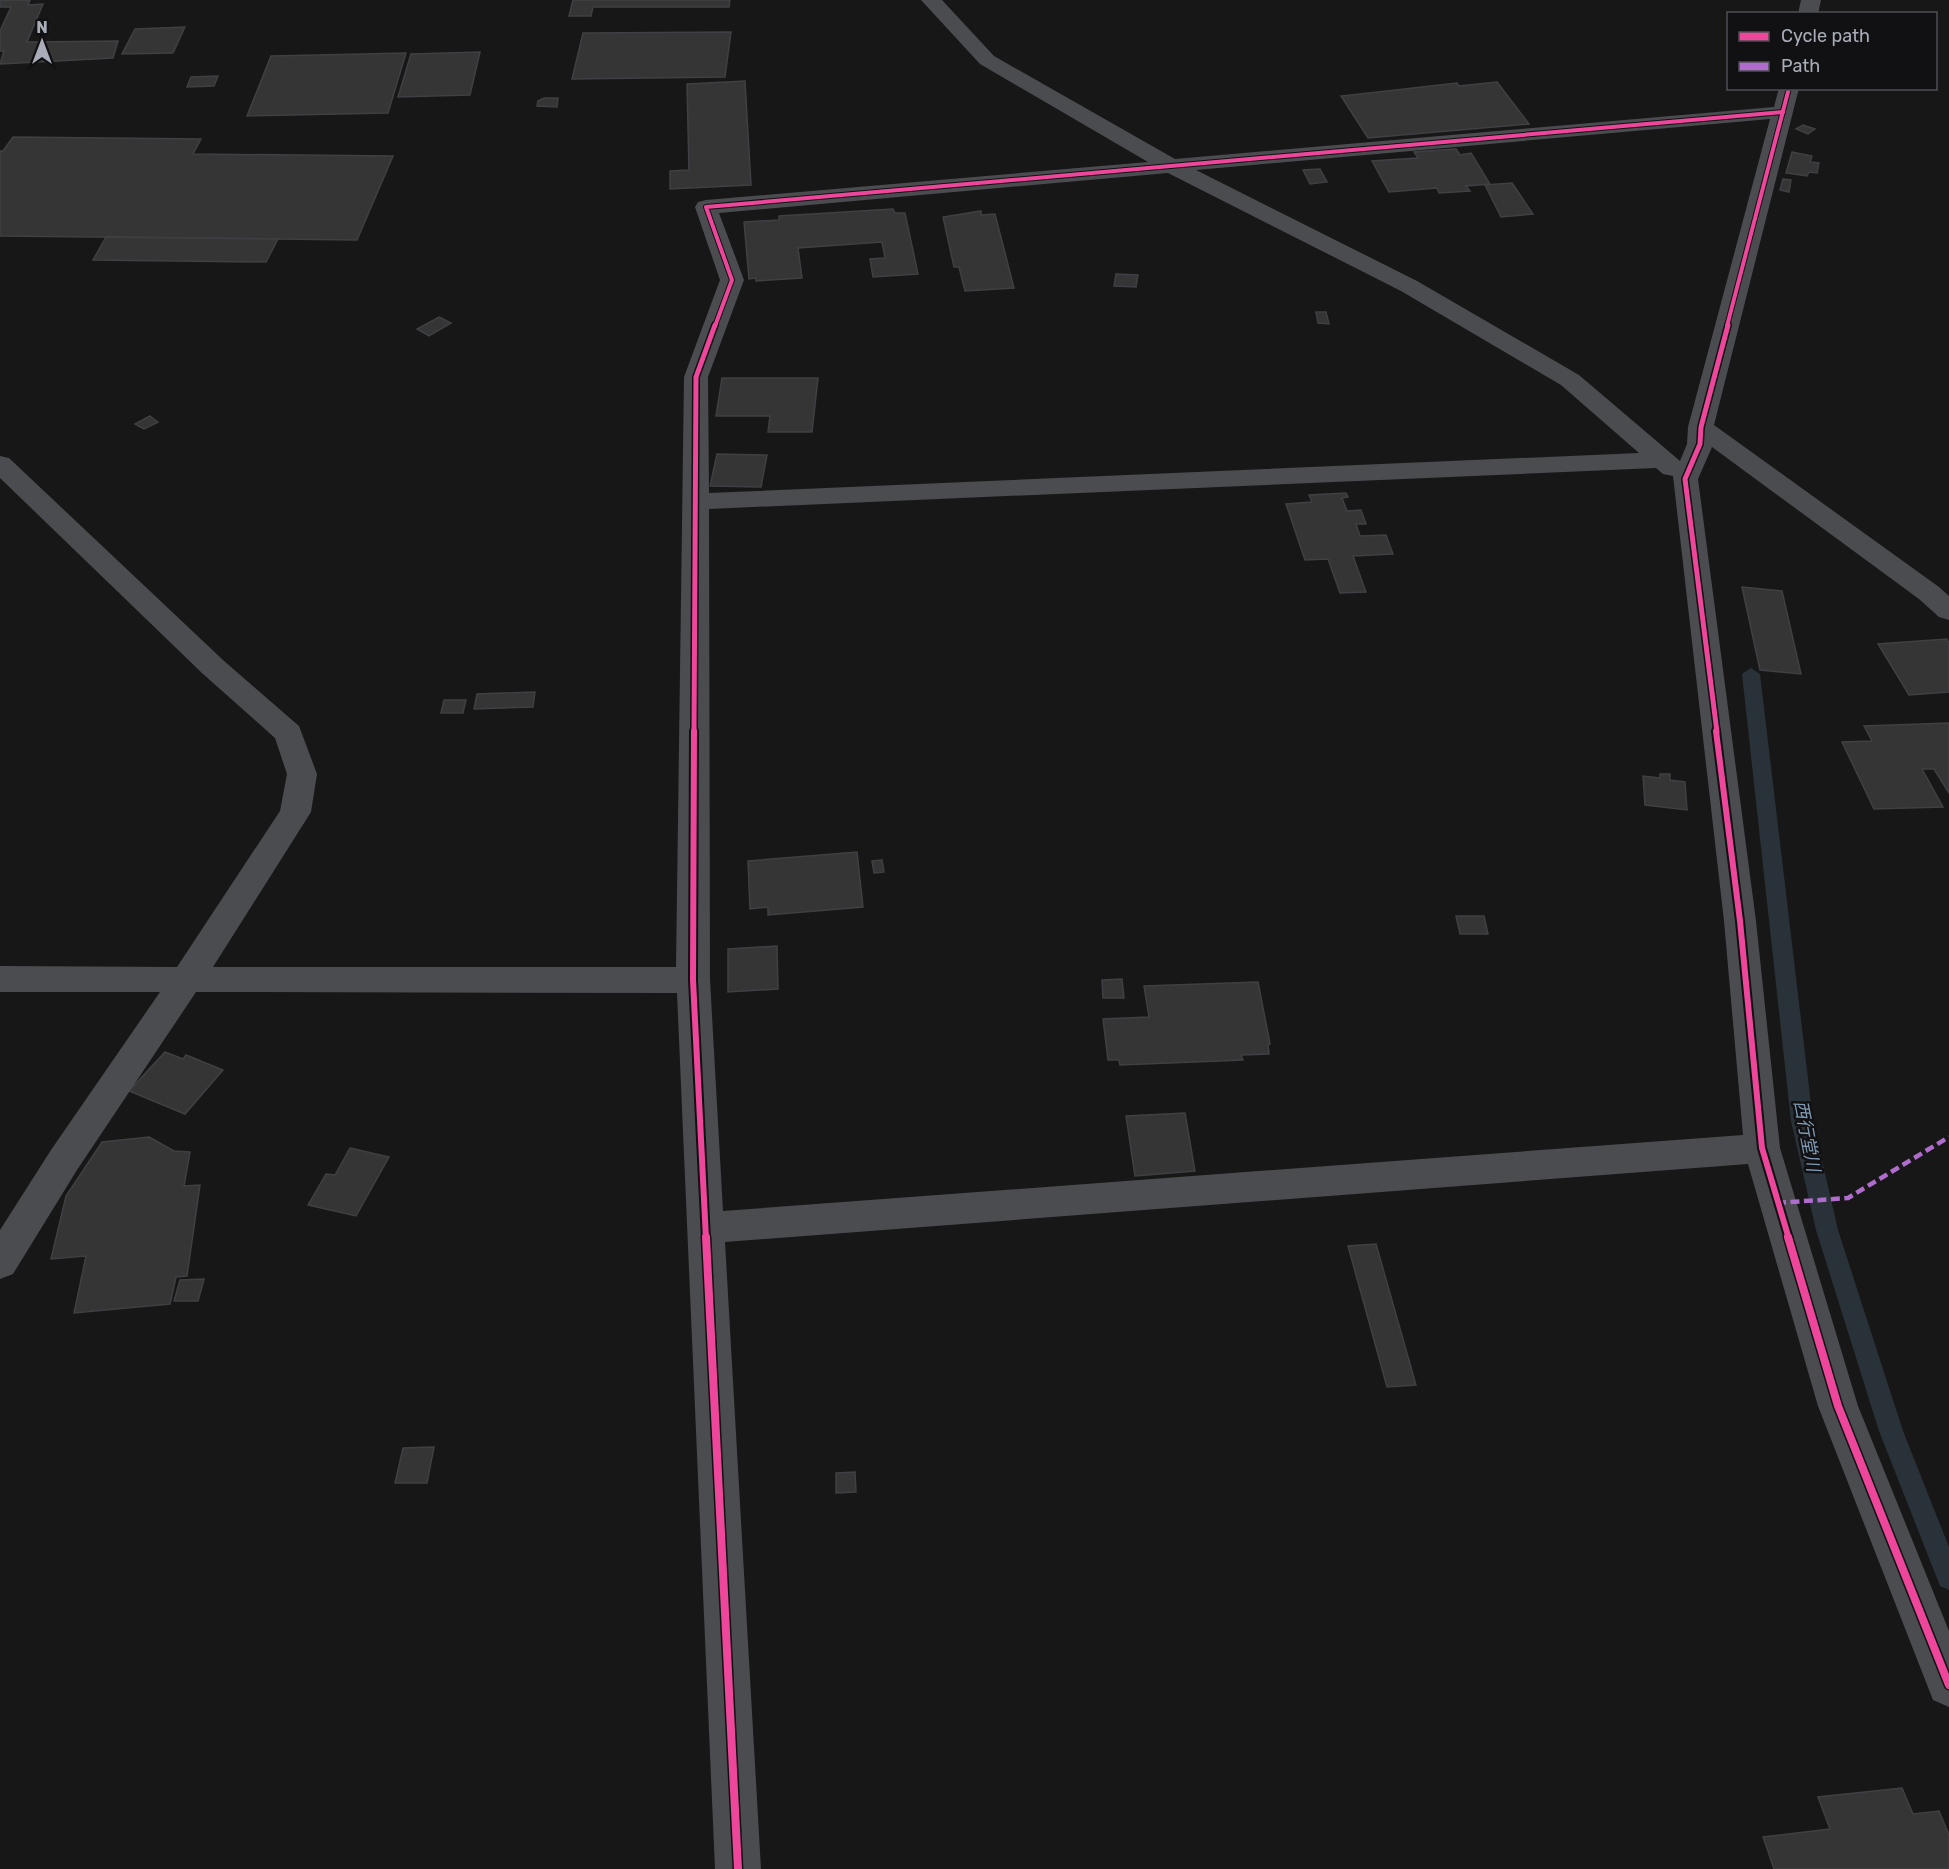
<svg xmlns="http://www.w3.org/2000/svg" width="1949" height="1869" viewBox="0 0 1949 1869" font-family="Rubik,'Noto Sans JP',sans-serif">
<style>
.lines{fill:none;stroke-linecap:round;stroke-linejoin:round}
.stream{fill:#2a3239;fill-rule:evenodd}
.building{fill:#353536;stroke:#3f4043;stroke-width:1.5}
.minor{fill:#4b4c50;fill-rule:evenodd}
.quiet{stroke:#b06ccc;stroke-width:4.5;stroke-dasharray:9 4.5;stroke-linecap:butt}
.cycleway-far3-casing{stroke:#111113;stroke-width:6}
.cycleway-far2-casing{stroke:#111113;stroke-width:8}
.cycleway-far1-casing{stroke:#111113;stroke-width:10}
.cycleway-casing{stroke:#111113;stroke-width:11}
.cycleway-far3{stroke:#ed469a;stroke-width:4}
.cycleway-far2{stroke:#ed469a;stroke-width:5}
.cycleway-far1{stroke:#ed469a;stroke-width:6}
.cycleway{stroke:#ed469a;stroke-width:8}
.labels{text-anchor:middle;stroke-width:5;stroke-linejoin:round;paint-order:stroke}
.water-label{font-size:18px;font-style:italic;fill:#7f9bb3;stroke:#111113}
</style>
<rect width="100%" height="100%" fill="#171717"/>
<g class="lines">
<polygon class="stream" points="1751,668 1760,674 1813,1121 1838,1230 1903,1431 1949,1547 1949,1590 1940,1586 1879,1431 1816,1230 1791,1121 1742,674"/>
</g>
<g class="building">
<polygon points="0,0 30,0 28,5 43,4 27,42 118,41 113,58 0,64 4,51 0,51 0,31 11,7 0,7"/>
<polygon points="573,0 730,0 729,7 593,7 591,16 569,16"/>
<polygon points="185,27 173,53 122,54 135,29"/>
<polygon points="731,32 725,77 572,79 583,33"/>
<polygon points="480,52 470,95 398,97 411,54"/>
<polygon points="406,53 388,113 247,116 271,56"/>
<polygon points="218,76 214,86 187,87 191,77"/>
<polygon points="745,81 751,185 670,189 670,171 689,170 687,84"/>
<polygon points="1497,82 1529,124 1368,138 1341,96 1457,83 1459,86"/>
<polygon points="544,98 558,98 557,107 537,106 538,101"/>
<polygon points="1803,125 1815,129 1808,134 1796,129"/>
<polygon points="13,137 201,139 193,154 393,156 357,240 0,236 0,151 3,151"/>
<polygon points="1456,149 1460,155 1471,153 1490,184 1466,186 1470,191 1439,193 1437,188 1389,192 1372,161 1418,158 1414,152"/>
<polygon points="1792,152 1812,156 1810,162 1819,163 1817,173 1809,172 1807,176 1786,173"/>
<polygon points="1320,169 1327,182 1310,184 1303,170"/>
<polygon points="1783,179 1791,180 1789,192 1780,190"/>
<polygon points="1512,183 1533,214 1501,217 1485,185"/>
<polygon points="893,209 895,213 905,213 918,274 873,277 870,259 885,258 882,242 798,248 802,278 756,281 756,278 749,279 744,222 779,220 779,216"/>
<polygon points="981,211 981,215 995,214 1014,288 965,291 959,267 954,267 943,217"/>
<polygon points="106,237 278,239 266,262 93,260"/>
<polygon points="1116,274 1138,275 1136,287 1114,286"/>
<polygon points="1316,312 1326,312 1329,324 1318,323"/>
<polygon points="439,317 451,323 429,336 417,329"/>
<polygon points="722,378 818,378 812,432 768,432 770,416 716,416"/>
<polygon points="150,416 158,422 144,429 135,424"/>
<polygon points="717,454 767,455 761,487 710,486"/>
<polygon points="1346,493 1348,497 1342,498 1347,511 1361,510 1366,524 1356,524 1360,536 1386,535 1393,554 1353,556 1366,592 1340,593 1328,559 1305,560 1286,504 1312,502 1309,495"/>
<polygon points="1742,587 1782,591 1801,674 1760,670"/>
<polygon points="1947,639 1949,643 1949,692 1909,695 1878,644"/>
<polygon points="535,692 533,707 474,709 477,694"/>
<polygon points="444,700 466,700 463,713 441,713"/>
<polygon points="1949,723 1949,793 1934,769 1922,769 1943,807 1874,809 1842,742 1872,741 1864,726"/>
<polygon points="1660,774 1670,774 1670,780 1685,782 1687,810 1645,805 1643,776 1660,778"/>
<polygon points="857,852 863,907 768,915 768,907 750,909 748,861"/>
<polygon points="882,860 884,872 874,873 872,861"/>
<polygon points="1456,916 1484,916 1488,934 1460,934"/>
<polygon points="777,946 778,989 728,992 728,949"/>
<polygon points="1122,979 1124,998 1103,998 1102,980"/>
<polygon points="1258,982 1270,1044 1268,1045 1269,1054 1241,1055 1243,1060 1120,1065 1119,1060 1108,1060 1103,1019 1149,1017 1144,986"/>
<polygon points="165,1052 183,1059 186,1055 223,1070 185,1114 129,1091"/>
<polygon points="1185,1113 1195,1171 1135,1176 1126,1116"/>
<polygon points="149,1137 174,1151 190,1152 184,1186 200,1185 187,1276 176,1277 170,1304 74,1313 86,1256 51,1259 66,1196 102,1142"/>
<polygon points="350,1148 389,1157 356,1216 308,1205 326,1174 335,1175"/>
<polygon points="1376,1244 1416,1385 1387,1387 1348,1246"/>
<polygon points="204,1279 198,1301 174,1301 180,1280"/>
<polygon points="434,1447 427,1483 395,1483 403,1448"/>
<polygon points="855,1472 856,1492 836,1493 836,1473"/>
<polygon points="1902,1788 1913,1814 1939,1811 1949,1835 1949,1869 1774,1869 1763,1837 1830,1829 1818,1797"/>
</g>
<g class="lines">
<g class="minor">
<path d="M 921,0 L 942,0 L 994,56 L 1175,159 L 1774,107 L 1779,88 L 1799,88 L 1714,425 L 1939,587 L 1949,596 L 1949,620 L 1939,617 L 1919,599 L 1712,447 L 1698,479 L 1756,921 L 1780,1148 L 1858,1406 L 1949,1631 L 1949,1707 L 1933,1700 L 1818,1406 L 1748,1164 L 725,1242 L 761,1869 L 715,1869 L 677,993 L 196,992 L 77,1170 L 13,1274 L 0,1279 L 0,1230 L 51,1150 L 160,992 L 0,992 L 0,966 L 177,967 L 280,811 L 287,774 L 275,738 L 203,674 L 0,478 L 0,456 L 9,458 L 223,660 L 299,726 L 317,774 L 311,812 L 213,967 L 676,967 L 684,377 L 720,280 L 695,207 L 698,202 L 706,200 L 1148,162 L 980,64 ZM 1770,119 L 1688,427 L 1687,444 L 1680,461 L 1579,375 L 1417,281 L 1196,170 ZM 1168,173 L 1401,291 L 1561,385 L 1639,453 L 709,493 L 708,377 L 744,280 L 719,213 ZM 1656,468 L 1663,474 L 1673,476 L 1724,921 L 1743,1135 L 723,1211 L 710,980 L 709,509 Z"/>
<polygon points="1801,0 1821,0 1818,14 1798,14"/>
</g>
<polyline class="quiet" points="1777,1203 1848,1198 1949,1137"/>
<defs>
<g id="cycleway-far3">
<polyline points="715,326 732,280 706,207 1783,112"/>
<polyline points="1727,326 1789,88"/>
</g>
<g id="cycleway-far2">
<polyline points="694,732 696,377 715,325"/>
<polyline points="1717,732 1685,479 1700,444 1701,427 1728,325"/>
</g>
<g id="cycleway-far1">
<polyline points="694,731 693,980 706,1239"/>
<polyline points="1716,731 1740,921 1762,1148 1789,1239"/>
</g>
<g id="cycleway">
<polyline points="706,1237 738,1869"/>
<polyline points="1788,1237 1838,1406 1949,1685"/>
</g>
</defs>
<use href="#cycleway-far3" class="cycleway-far3-casing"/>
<use href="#cycleway-far2" class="cycleway-far2-casing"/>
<use href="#cycleway-far1" class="cycleway-far1-casing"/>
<use href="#cycleway" class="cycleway-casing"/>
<use href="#cycleway-far3" class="cycleway-far3"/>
<use href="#cycleway-far2" class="cycleway-far2"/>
<use href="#cycleway-far1" class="cycleway-far1"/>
<use href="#cycleway" class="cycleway"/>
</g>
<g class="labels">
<g class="water-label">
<text transform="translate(1807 1136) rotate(79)" y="6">西行堂川</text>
</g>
</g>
<rect x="1727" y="12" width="210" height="78" fill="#111113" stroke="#4d4f55" stroke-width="1.5"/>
<rect x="1739" y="32" width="30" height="9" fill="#ed469a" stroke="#4d4f55" stroke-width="1.5"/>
<text x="1781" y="42" font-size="18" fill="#a8adb8">Cycle path</text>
<rect x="1739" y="62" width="30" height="9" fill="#b06ccc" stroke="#4d4f55" stroke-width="1.5"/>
<text x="1781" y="72" font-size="18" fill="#a8adb8">Path</text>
<g transform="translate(42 42)" stroke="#111113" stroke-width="4.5" paint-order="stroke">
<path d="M0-4.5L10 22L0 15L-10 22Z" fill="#a8adb8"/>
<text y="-9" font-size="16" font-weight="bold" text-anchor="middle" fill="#a8adb8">N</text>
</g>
</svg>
